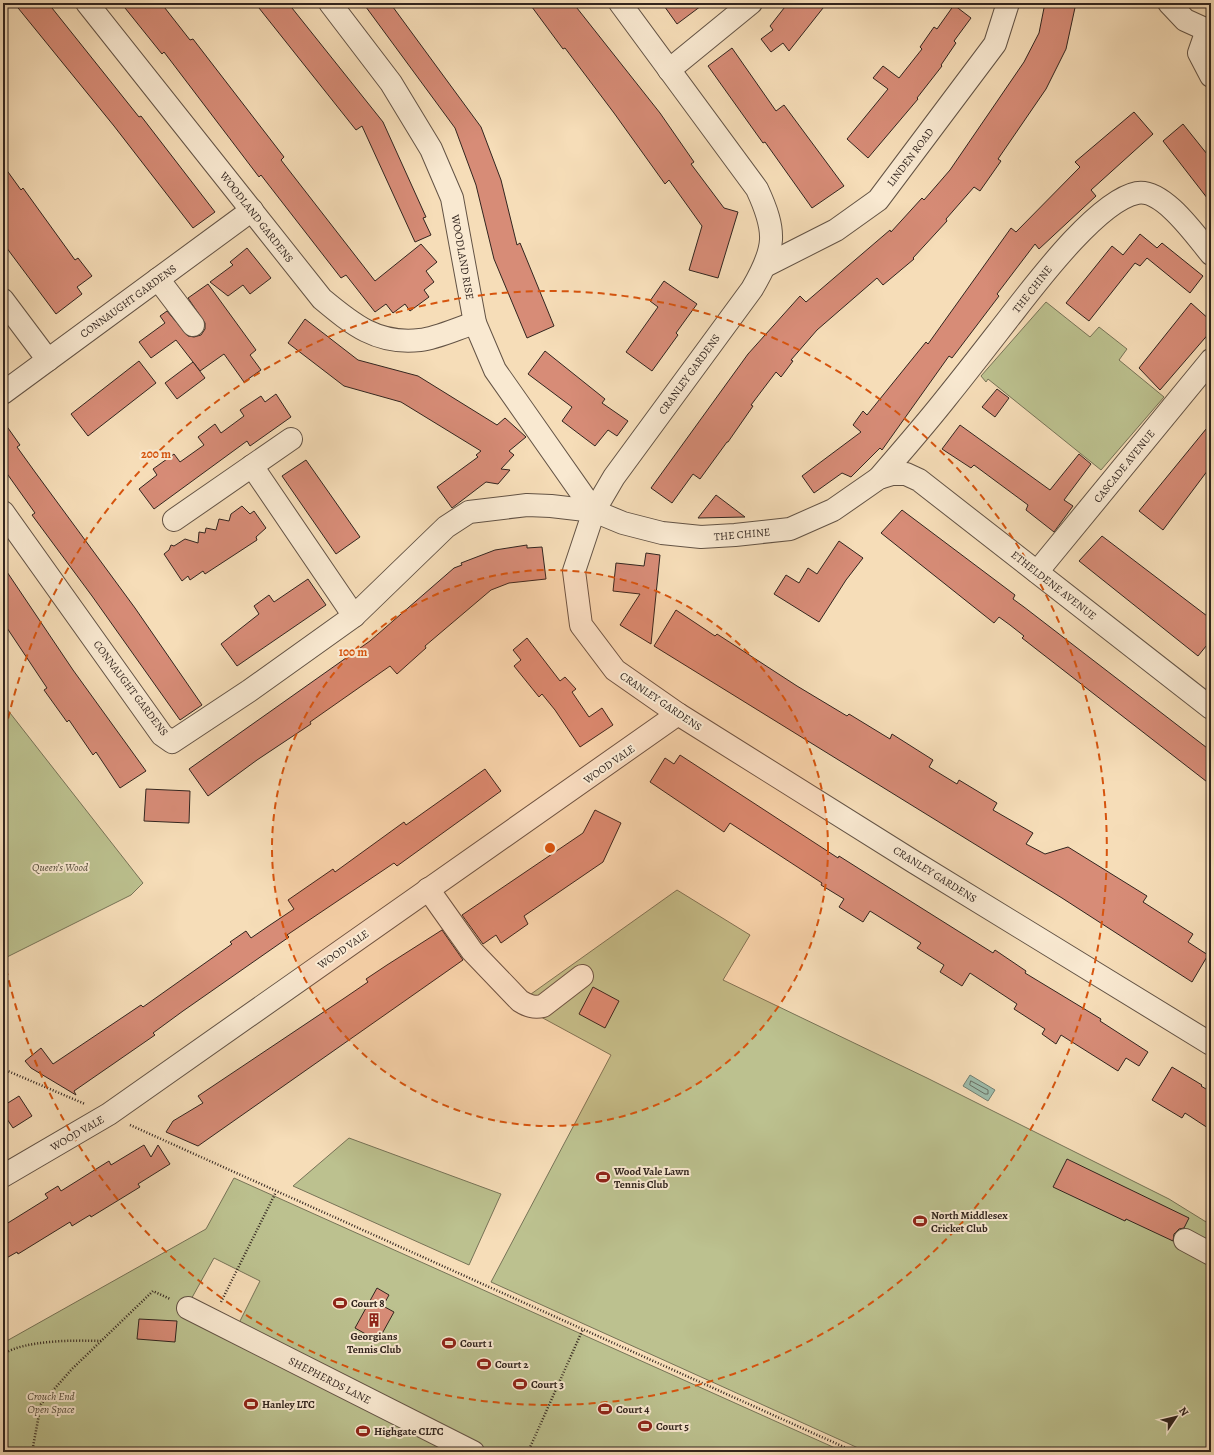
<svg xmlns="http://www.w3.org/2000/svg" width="1214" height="1455" viewBox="0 0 1214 1455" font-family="Alegreya,serif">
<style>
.green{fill:#bcc18f;stroke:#777357;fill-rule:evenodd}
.water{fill:#9dbcab;stroke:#728073}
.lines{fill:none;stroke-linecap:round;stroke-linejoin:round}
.shore{stroke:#687065;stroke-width:1}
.building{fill:#d78c77;stroke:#32251f}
.minor-casing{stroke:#635345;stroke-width:24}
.path{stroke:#32251f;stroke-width:2.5;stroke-dasharray:1 2;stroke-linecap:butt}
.minor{stroke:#f9e9d1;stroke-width:22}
.ring{fill:none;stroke:#d6540e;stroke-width:2;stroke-dasharray:7 5}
.labels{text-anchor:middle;stroke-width:4;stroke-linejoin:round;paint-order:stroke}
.street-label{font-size:11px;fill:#32251f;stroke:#f9e9d1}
.park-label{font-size:11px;font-style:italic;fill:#544c3b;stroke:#f9e9d1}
.poi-label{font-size:11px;font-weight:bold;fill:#32251f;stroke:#f9e9d1;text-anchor:start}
.centre{fill:#d6540e;stroke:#f9e9d1;stroke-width:2}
.ring-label{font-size:12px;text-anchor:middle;font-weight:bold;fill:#d6540e;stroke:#f9e9d1;stroke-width:4;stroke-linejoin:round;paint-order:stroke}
</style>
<rect width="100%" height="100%" fill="#f6ddb8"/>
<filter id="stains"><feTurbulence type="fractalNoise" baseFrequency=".005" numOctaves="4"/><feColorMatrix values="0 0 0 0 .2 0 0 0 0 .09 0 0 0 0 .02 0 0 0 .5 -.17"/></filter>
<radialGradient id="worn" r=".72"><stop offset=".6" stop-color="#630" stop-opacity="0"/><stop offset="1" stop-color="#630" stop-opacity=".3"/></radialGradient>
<g class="green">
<polygon points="1046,302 1090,337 1099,327 1127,349 1119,360 1164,397 1101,470 988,379 986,382 981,376"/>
<polygon points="3,704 143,883 131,895 3,959"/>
<polygon points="677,890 750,935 723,980 927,1078 1169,1199 1211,1225 1211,1452 867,1452 491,1282 611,1055 517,1004"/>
<polygon points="349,1138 501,1194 469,1265 293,1186"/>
<path d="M 234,1178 L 844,1452 L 3,1452 L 3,1343 L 206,1229 ZM 214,1258 L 260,1281 L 237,1327 L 189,1303 Z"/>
</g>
<polygon class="water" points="970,1075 995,1090 988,1101 963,1086"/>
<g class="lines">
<polygon class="shore" points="971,1081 988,1090 988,1094 985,1094 970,1085"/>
</g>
<g class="building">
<polygon points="14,3 48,3 139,117 141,116 215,212 193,228 114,126"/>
<polygon points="121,3 161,3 190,40 193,39 284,157 281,160 375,281 421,244 437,262 426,271 434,282 424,290 429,297 410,311 405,304 393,313 386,304 375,312 346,275 341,278 261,175 259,177 164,52 162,54"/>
<polygon points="255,3 288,3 383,122 426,217 423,218 431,235 415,242 362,126 356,130"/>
<polygon points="363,3 390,3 481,127 501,180 517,245 520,243 554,326 527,338 494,259 476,185 455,128"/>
<polygon points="529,3 573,3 660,113 694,162 691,164 724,208 738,212 718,278 689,270 702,226 669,180 665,184 614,113 565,48 563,49"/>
<polygon points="662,3 705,3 677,24"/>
<polygon points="788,3 827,3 789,51 783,43 771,52 761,39 773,30 770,26"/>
<polygon points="1045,3 1076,3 1066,49 1046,89 998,159 1001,161 980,191 974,187 946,219 947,221 913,258 914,259 883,285 877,278 817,330 791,360 793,361 781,377 776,372 751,405 753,406 728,442 727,442 700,479 693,474 672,503 651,488 748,354 800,296 806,302 890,230 891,232 922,198 924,200 950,170 1024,62 1039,33"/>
<polygon points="954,5 971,18 954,41 956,43 941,65 942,66 917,98 918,99 868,158 847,139 888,89 873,78 883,66 899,78 922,49 920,47 934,27 937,29"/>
<polygon points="732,48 776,111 784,105 844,186 812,208 765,142 763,143 708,66"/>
<polygon points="1134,112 1153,134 1091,190 1096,196 1039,249 1035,244 997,294 999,296 952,358 949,356 882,450 880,448 851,477 842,473 814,493 802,476 861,432 853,425 863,411 867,415 926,342 928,344 1011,228 1016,232 1080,167 1075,162"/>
<polygon points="1183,124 1211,159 1211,203 1163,141"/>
<polygon points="3,165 21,190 23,188 75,260 78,258 92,276 77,287 82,294 56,314 3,243"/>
<polygon points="1140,234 1157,248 1162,243 1203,276 1190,293 1147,258 1140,266 1135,263 1089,321 1066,303 1112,246 1123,255"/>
<polygon points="247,248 271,278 250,294 243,285 228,296 210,282 233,265 230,262"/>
<polygon points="664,281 697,304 676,333 678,335 652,371 626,352 658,307 650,301"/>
<polygon points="208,284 256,350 250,355 261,370 244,382 224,354 200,371 176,340 151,358 139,342 165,323 160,316 167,311 188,336 194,337 201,335 205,329 205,323 188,298"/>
<polygon points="1191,303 1211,321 1211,331 1160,390 1139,368"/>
<polygon points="305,319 358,360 418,376 497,425 505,418 526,437 509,451 514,455 501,469 510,470 498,484 486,482 452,508 437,487 478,457 476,455 481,451 401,402 344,386 288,343"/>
<polygon points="545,351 605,399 602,403 628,421 617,436 608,430 595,446 562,421 572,407 528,374"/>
<polygon points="139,361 156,383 88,436 71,414"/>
<polygon points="193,362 205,378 177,399 165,383"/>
<polygon points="997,389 1009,398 995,417 982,407"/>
<polygon points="276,394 291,417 250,446 247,441 154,509 139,489 157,475 153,469 174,454 180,462 204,445 198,437 215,424 221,433 244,416 240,410 261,396 265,402"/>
<polygon points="3,421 20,445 17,447 35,472 135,608 202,705 180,720 92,596 32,515 35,513 3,468"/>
<polygon points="1211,423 1211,466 1163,530 1139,511"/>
<polygon points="960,425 1050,490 1079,454 1091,464 1064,500 1073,506 1054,532 1026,510 1028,505 974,465 971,468 942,449"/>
<polygon points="306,460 360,537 336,554 282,476"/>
<polygon points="716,495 745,517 698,518"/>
<polygon points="242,506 250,514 254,511 266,528 256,537 257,540 205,574 203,571 190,580 188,576 182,581 164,554 169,550 171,545 174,546 185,539 198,543 199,532 205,533 206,528 216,530 219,519 229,521 231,514"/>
<polygon points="902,510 1015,595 1013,599 1024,607 1211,751 1211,785 1022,638 1024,636 1010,625 999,617 994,623 881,533"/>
<polygon points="1102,536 1211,619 1211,640 1198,656 1079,561"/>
<polygon points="839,541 863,558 846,580 819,622 774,594 786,575 799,583 808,568 817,574"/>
<polygon points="527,545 527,548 542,547 546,579 509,583 491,590 425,646 426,648 397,674 390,666 310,722 311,724 257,760 208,796 189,769 370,641 454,568 462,565 461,563 495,550"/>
<polygon points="646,553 660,555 651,644 620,625 640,594 613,591 616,563 644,566"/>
<polygon points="3,566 73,670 146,771 120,788 96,752 93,755 69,720 67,722 44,690 47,688 3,622"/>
<polygon points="308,579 326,605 237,666 221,644 259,614 254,606 269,595 274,602"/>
<polygon points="676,610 715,636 717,634 797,686 847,716 849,714 890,739 892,734 933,760 929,767 957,784 959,780 997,803 993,810 1033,833 1026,844 1045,854 1068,847 1147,896 1143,902 1193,934 1188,942 1208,955 1192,982 1062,898 654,646"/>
<polygon points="527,638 560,681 565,677 576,689 572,692 589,717 602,708 613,725 580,747 555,710 542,694 539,697 514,666 521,660 513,650"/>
<polygon points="680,755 838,858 839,856 888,887 993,953 995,950 1026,971 1025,973 1101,1019 1100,1021 1148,1052 1139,1066 1126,1058 1118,1071 1061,1035 1056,1044 1042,1034 1045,1029 1014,1009 1017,1004 970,973 962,986 940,972 944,965 917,948 921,943 870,911 863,922 839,907 844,899 821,885 822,883 730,823 724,832 650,782 665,758 674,764"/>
<polygon points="485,769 501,791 397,866 394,863 287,935 289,937 183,1011 153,1033 155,1035 74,1091 76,1095 31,1068 25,1061 41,1048 53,1064 141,1005 143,1007 232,944 230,942 246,931 251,938 270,925 294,909 288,900 333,869 335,872 404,822 406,825"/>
<polygon points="146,789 190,791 189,823 144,821"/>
<polygon points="595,810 621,823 603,862 524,916 528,924 501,943 496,935 483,944 462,915 583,833"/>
<polygon points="442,930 463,960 198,1146 166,1132 173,1121 203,1103 198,1096 346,997 368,982 366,979 387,965"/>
<polygon points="593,987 619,1001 605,1028 579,1014"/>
<polygon points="1172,1067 1202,1085 1201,1086 1211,1092 1211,1130 1185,1113 1182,1118 1152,1100"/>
<polygon points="19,1096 32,1116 13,1128 3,1113 3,1106"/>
<polygon points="144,1145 151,1157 158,1145 170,1164 138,1184 140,1187 91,1217 90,1215 72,1226 70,1222 18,1254 17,1252 3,1260 3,1226 48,1198 45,1194 58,1186 61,1191 109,1161 111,1165"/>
<polygon points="1067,1159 1189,1218 1184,1228 1179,1229 1174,1234 1173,1241 1126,1219 1125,1221 1053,1187"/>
<polygon points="377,1288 389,1295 383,1306 394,1312 378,1341 355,1328"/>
<polygon points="139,1319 177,1321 175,1342 137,1339"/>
</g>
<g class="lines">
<defs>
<g id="minor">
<path d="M 87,3 L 322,299 C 352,324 377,345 420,340 C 438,338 458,328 475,323"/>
<polyline points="330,3 391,83 431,149 452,198 475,323 495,370 594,511"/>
<path d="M 620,3 L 757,189 C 777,232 776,248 752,289 L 614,477 L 594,511 L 574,571 L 581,625 L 615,670 L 678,714 L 914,862 L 1211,1044"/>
<polyline points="1169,3 1185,20 1207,30"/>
<polyline points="1211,28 1207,30 1199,53 1211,76"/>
<polyline points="669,70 751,3"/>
<polyline points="765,266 836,230 878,200 995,44 1008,3"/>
<polyline points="158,279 193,325"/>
<polyline points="3,300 48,360"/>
<polyline points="3,393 252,210"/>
<polyline points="252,466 354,616"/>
<path d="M 879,478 C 902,451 925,425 947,397 C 968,371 988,345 1009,318 C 1034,286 1097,201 1137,193 C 1163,188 1196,236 1211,254"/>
<polyline points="3,512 162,735 172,742 249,691 354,616 446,527 469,512 527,505 551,506 594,511 623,523 662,533 701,537 735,535 790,529 833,510 879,478 892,474 906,474 919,480 1211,708"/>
<polyline points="174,520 291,439"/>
<polyline points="1037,572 1211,360"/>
<path d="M 428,889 L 472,951 L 520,1001 C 528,1006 534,1008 543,1006 L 582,976"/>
<polyline points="3,1176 109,1114 678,714"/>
<polyline points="1185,1240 1211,1254"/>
<polyline points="188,1308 473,1452"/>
</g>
</defs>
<use href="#minor" class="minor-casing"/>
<g class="path">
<polyline points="3,1069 85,1104"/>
<polyline points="130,1125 855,1452"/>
<polyline points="221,1302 276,1192"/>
<path d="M 3,1354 C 26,1340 74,1340 101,1341"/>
<polyline points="32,1452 41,1404 72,1369 153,1291 170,1299"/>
<polyline points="528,1452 583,1329"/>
</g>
<use href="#minor" class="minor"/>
</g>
<circle cx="550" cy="848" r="278" fill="#d6540e" fill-opacity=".12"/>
<g class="ring">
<circle cx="550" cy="848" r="278"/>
<path d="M3 742A557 557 0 1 1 3 954"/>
</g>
<defs>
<symbol id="stadium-bare" viewBox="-9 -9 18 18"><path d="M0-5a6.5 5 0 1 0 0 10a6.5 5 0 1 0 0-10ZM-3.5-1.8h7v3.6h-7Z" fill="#8f2418" stroke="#f9e9d1" stroke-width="2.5" paint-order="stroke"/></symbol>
<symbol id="building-bare" viewBox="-9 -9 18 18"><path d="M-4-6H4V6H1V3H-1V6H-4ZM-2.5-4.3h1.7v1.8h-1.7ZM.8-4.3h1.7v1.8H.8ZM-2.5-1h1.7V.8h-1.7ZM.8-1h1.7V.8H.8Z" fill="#8f2418" stroke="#f9e9d1" stroke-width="2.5" paint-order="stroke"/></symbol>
</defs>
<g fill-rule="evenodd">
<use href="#stadium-bare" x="593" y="1167" width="20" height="20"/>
<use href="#stadium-bare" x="910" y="1211" width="20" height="20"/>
<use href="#stadium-bare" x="330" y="1293" width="20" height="20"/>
<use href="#building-bare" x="364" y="1310" width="20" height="20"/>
<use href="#stadium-bare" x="439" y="1333" width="20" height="20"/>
<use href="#stadium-bare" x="474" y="1354" width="20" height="20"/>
<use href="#stadium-bare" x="510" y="1374" width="20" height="20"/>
<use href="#stadium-bare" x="241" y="1394" width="20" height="20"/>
<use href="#stadium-bare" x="595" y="1399" width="20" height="20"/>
<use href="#stadium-bare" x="635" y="1416" width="20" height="20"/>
<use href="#stadium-bare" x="353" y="1421" width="20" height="20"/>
</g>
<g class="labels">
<g class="street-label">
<text transform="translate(910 157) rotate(-53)" y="4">LINDEN ROAD</text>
<text transform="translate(257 217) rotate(52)" y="4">WOODLAND GARDENS</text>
<text transform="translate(463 257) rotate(80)" y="4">WOODLAND RISE</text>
<text transform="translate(1032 289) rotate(-52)" y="4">THE CHINE</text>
<text transform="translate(128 301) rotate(-36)" y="4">CONNAUGHT GARDENS</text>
<text transform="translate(689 374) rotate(-54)" y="4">CRANLEY GARDENS</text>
<text transform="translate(1124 466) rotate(-51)" y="4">CASCADE AVENUE</text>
<text transform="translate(742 534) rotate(-5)" y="4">THE CHINE</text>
<text transform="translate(1054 585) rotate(38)" y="4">ETHELDENE AVENUE</text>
<text transform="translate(131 688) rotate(53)" y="4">CONNAUGHT GARDENS</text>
<text transform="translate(661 701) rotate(34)" y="4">CRANLEY GARDENS</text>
<text transform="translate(609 764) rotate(-35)" y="4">WOOD VALE</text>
<text transform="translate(935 874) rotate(32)" y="4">CRANLEY GARDENS</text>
<text transform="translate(343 949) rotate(-35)" y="4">WOOD VALE</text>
<text transform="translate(77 1133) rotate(-30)" y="4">WOOD VALE</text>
<text transform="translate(330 1380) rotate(27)" y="4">SHEPHERDS LANE</text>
</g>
<g class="park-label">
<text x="60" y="871">Queen’s Wood</text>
<text x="51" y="1400">Crouch End<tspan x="51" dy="13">Open Space</tspan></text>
</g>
<g class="poi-label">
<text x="614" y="1175">Wood Vale Lawn<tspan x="614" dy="13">Tennis Club</tspan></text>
<text x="931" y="1219">North Middlesex<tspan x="931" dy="13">Cricket Club</tspan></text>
<text x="351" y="1307">Court 8</text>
<text x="374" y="1340" text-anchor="middle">Georgians<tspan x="374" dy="13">Tennis Club</tspan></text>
<text x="460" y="1347">Court 1</text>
<text x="495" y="1368">Court 2</text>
<text x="531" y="1388">Court 3</text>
<text x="262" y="1408">Hanley LTC</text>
<text x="616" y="1413">Court 4</text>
<text x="656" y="1430">Court 5</text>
<text x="374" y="1435">Highgate CLTC</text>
</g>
</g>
<circle cx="550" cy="848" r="6" class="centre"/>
<g class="ring-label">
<text x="156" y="458">200 m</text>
<text x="353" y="656">100 m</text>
</g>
<rect width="1214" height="1455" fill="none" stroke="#f6ddb8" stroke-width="16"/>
<rect x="4" y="4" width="1206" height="1447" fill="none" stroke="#32251f" stroke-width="2"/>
<rect x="8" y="8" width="1198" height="1439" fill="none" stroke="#32251f"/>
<g transform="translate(1176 1417) rotate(55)" stroke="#f9e9d1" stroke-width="3" paint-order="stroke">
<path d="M0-3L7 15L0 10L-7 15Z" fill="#32251f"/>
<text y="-6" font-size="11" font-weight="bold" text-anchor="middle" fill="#32251f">N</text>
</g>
<rect width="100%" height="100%" filter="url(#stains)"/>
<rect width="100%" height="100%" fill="url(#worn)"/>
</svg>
